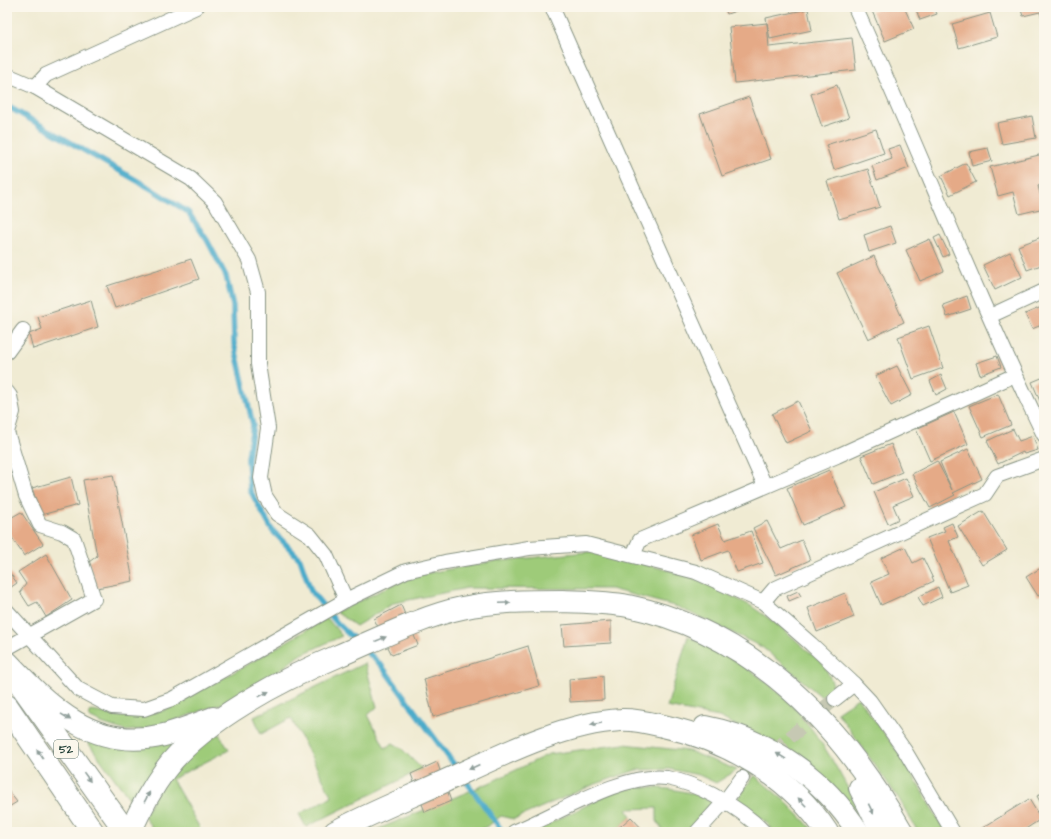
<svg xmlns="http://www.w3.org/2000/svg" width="1051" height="839" viewBox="0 0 1051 839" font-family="'Architects Daughter',sans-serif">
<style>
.green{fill:#9ecb79;stroke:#5e8456}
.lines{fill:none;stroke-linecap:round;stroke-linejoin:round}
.stream{stroke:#4babca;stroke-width:5.5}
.building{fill:#e5aa87}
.minor-tunnel{stroke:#c6c8b3;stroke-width:14;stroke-dasharray:14 7;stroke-linecap:butt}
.minor-casing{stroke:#889484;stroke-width:16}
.primary-casing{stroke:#889484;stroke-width:24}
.motorway-casing{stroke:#889484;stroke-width:24}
.minor{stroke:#fff;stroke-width:14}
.primary{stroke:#fff;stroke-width:22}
.motorway{stroke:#fff;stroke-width:22}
.oneway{fill:#8f9e9a}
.labels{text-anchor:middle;stroke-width:3.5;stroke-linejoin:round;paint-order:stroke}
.shield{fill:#fbf7ec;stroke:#61756b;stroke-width:1}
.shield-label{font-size:11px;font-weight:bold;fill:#1f3d34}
</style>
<rect width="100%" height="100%" fill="#fbf7ec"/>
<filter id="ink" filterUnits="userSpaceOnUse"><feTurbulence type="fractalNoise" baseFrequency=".025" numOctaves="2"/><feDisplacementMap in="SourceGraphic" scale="8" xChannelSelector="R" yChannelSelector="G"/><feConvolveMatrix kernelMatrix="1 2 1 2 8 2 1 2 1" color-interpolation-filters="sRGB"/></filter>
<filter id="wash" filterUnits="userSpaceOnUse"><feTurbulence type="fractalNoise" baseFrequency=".012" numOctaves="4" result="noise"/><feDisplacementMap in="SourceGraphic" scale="16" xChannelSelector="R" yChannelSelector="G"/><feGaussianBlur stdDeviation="0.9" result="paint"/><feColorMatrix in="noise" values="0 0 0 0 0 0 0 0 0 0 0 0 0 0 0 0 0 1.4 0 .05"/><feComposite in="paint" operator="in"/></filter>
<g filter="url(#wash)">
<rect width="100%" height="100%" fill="#f0ebd3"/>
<g class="green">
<polygon points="596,551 686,575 712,586 751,606 781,627 824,665 833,684 823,698 762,647 678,607 611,589 467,588 394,603 356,626 336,612 405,579 422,574 491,562"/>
<polygon points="327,618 342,636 298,656 264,683 221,704 153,728 126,731 101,723 89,717 91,711 127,717 163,711 236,671"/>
<path d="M 688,636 C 718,652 751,667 776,690 C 816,725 840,772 863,818 L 815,769 L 755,735 L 719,717 L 667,707 Z"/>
<polygon points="365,663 377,707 368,715 385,748 393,743 401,748 422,769 306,827 299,814 332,797 291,718 261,734 254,717"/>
<polygon points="858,698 904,760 945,832 918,832 899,799 837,712"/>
<polygon points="219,734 229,750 172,779 202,832 155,832 144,816 159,788 199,746"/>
<polygon points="83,736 186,737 134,805"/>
<polygon points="624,744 689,751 737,770 716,783 699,775 669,769 636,770 593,785 514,819 501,816 488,826 475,832 371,832 489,783 549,754"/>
<polygon points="754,775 785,801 815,832 774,832 767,823 737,800"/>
<path d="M 640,787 C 668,788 689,790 714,802 L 689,832 L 664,832 L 657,821 L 657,808 L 627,809 L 631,817 L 614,832 L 533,832 L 617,790 Z"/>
</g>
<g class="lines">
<g class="stream">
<polyline points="7,106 148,187 188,212 207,240 226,276 233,306 234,343 253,425 248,458 250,490 272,530 300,559 311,591 337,623 357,642"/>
<polyline points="364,649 381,665 458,770"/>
<polyline points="463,777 503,832"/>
</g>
</g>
<g id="blocks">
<g class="building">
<polygon points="724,7 747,7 727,14"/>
<polygon points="882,7 904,7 914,29 885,41 872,11"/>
<polygon points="915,7 934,7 937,14 920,20"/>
<polygon points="1020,7 1044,7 1044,25 1040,12 1023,16"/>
<polygon points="808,9 812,30 770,39 766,18"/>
<polygon points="990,13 997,37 959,48 952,24"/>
<polygon points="767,23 769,47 852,38 856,70 735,83 729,27"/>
<polygon points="837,85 849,118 822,127 811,94"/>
<polygon points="749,97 771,159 722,176 700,114"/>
<polygon points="1032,116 1036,138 1002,144 997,123"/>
<polygon points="876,129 884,153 834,170 826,145"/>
<polygon points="900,145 909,168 877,180 872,166 892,159 888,149"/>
<polygon points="988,148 992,161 972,166 969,152"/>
<polygon points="1043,154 1044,184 1038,186 1044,208 1019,214 1013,192 998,196 990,167"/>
<polygon points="966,163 976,182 950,195 941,176"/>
<polygon points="868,169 880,207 839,219 827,181"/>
<polygon points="890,226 896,243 869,252 864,235"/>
<polygon points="940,235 949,254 943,257 934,238"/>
<polygon points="1044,236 1044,264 1027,270 1018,246"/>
<polygon points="930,239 944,271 920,281 906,250"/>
<polygon points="1010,252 1022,277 995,290 983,265"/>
<polygon points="874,256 904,322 868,339 837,273"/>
<polygon points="191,259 199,279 115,308 107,286"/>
<polygon points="967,296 971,309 947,317 943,305"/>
<polygon points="91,300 98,327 33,349 29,334 42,329 38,317"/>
<polygon points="1044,306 1044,324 1032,329 1025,314"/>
<polygon points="929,326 943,368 913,379 898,337"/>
<polygon points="997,356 1001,367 980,375 976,363"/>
<polygon points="897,366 912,395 891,406 875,376"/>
<polygon points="941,375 947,389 936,395 930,381"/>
<polygon points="1044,377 1044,406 1042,406 1032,382"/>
<polygon points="998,394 1011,425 983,437 969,406"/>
<polygon points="798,401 812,431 786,443 772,414"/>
<polygon points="954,412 968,444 930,461 916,429"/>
<polygon points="1013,429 1019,441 1033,436 1038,450 1024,454 1023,452 998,464 987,441"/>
<polygon points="891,444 902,472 873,484 861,456"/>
<polygon points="968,449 982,479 953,493 955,495 930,508 912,474 937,461 952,490 940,462"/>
<polygon points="829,470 846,507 803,525 787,488"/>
<polygon points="113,475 133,581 97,588 89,562 97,556 83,480"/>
<polygon points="71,477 78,505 41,515 32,488"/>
<polygon points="906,478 914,496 893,505 899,519 888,524 874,492"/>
<polygon points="983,511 1007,550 982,565 958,526"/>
<polygon points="21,512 43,544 24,556 7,530 7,520"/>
<polygon points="767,521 781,549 802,540 810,560 776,575 753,528"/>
<polygon points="952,523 958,537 949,541 968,585 950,592 927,538 945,531 943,527"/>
<polygon points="718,524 725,540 751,531 763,563 737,572 728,550 701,560 691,535"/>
<polygon points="905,547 913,563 923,558 934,581 881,605 871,582 889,574 881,558"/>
<polygon points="46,554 72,600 46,617 37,602 29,606 20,592 26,584 18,572"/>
<polygon points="1044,566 1044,593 1038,596 1026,577"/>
<polygon points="7,569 17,583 7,590"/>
<polygon points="938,587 942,597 923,606 918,597"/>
<polygon points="798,591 801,596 789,601 787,596"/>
<polygon points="845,593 854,617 817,632 808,608"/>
<polygon points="401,605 418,645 392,655 374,619"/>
<polygon points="611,621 611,643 564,646 562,625"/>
<polygon points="528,646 539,686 433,717 424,679"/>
<polygon points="603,676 604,700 570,702 569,679"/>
<polygon points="437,762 451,801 425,812 411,774"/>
<polygon points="7,789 17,802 7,808"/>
<polygon points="1044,793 1044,809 1037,796"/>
<polygon points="1029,799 1041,819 1021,832 980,832 979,830"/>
<polygon points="631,817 645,832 614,832"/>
</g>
</g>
</g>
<g filter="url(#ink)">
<use href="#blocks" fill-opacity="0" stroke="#889484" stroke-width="1"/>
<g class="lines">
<polyline class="minor-tunnel" points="742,778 835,699"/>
<defs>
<g id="minor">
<polyline points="552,7 765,486"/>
<path d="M 855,7 C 919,149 976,295 1044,435"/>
<polyline points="7,75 35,87 191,179 215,202 249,260 258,292 258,364 268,428 261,478 265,496 277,514 310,535 326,555 346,600"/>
<polyline points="35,87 46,75 196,7"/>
<polyline points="990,316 1044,291"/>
<polyline points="7,352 23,330"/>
<polyline points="7,392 10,396 13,412 7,432 26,496 40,525 62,532 74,539 94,599 7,648"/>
<polyline points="633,555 640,540 837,456 1015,375"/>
<polyline points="763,602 774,589 985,494 997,476 1044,459"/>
<polyline points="7,611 78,689 112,707 144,709 172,699 346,600 406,571 445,562 529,548 586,544 696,572 763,602 811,644 854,684 870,701 905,751 953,832"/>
<polyline points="835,699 854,684"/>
<path d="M 514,832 C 556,815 622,772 667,778 C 683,781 698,787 713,795 C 732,805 749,816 764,832"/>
<polyline points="697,832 725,801 742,778"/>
</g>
<g id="primary">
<polyline points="18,681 126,832"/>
<polyline points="7,706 93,832"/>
</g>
<g id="motorway">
<path d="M 7,662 C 51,708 93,752 164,735 C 180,731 197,724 213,718"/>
<path d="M 705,727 C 768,739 824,778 858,832"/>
<polyline points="860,788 882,832"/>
<path d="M 130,832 C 140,810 151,789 165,770 C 201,721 283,679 338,656 C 376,640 423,616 462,608 C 494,601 529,601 562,601 C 584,602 606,602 628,606 C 753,632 841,725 902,832"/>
<path d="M 335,832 C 370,813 408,798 445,781 C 497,757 563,723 621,720 C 634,719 650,723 663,726 C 727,740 790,776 827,832"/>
</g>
</defs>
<use href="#minor" class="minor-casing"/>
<use href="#primary" class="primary-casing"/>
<use href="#motorway" class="motorway-casing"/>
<use href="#minor" class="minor"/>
<use href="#primary" class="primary"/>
<use href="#motorway" class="motorway"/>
</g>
<defs><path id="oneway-solid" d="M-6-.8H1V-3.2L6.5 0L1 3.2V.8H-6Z"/></defs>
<g class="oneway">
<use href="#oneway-solid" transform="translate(505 603) rotate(-2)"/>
<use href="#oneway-solid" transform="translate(381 639) rotate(-22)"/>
<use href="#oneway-solid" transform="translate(264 694) rotate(-28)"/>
<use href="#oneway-solid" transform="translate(66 717) rotate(32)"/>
<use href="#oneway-solid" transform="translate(596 724) rotate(171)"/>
<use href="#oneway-solid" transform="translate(40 754) rotate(-124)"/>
<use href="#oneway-solid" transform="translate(781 756) rotate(-149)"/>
<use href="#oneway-solid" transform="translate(474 767) rotate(156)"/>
<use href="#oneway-solid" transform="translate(87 777) rotate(54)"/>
<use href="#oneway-solid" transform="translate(147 797) rotate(-62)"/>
<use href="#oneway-solid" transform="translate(802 802) rotate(-134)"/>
<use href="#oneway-solid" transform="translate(871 809) rotate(64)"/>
</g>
</g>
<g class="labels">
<rect class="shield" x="54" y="740" width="24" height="18" rx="3"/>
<g class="shield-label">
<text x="66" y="753">52</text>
</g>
</g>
<rect width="1051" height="839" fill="none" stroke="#fbf7ec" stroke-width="24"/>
</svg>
